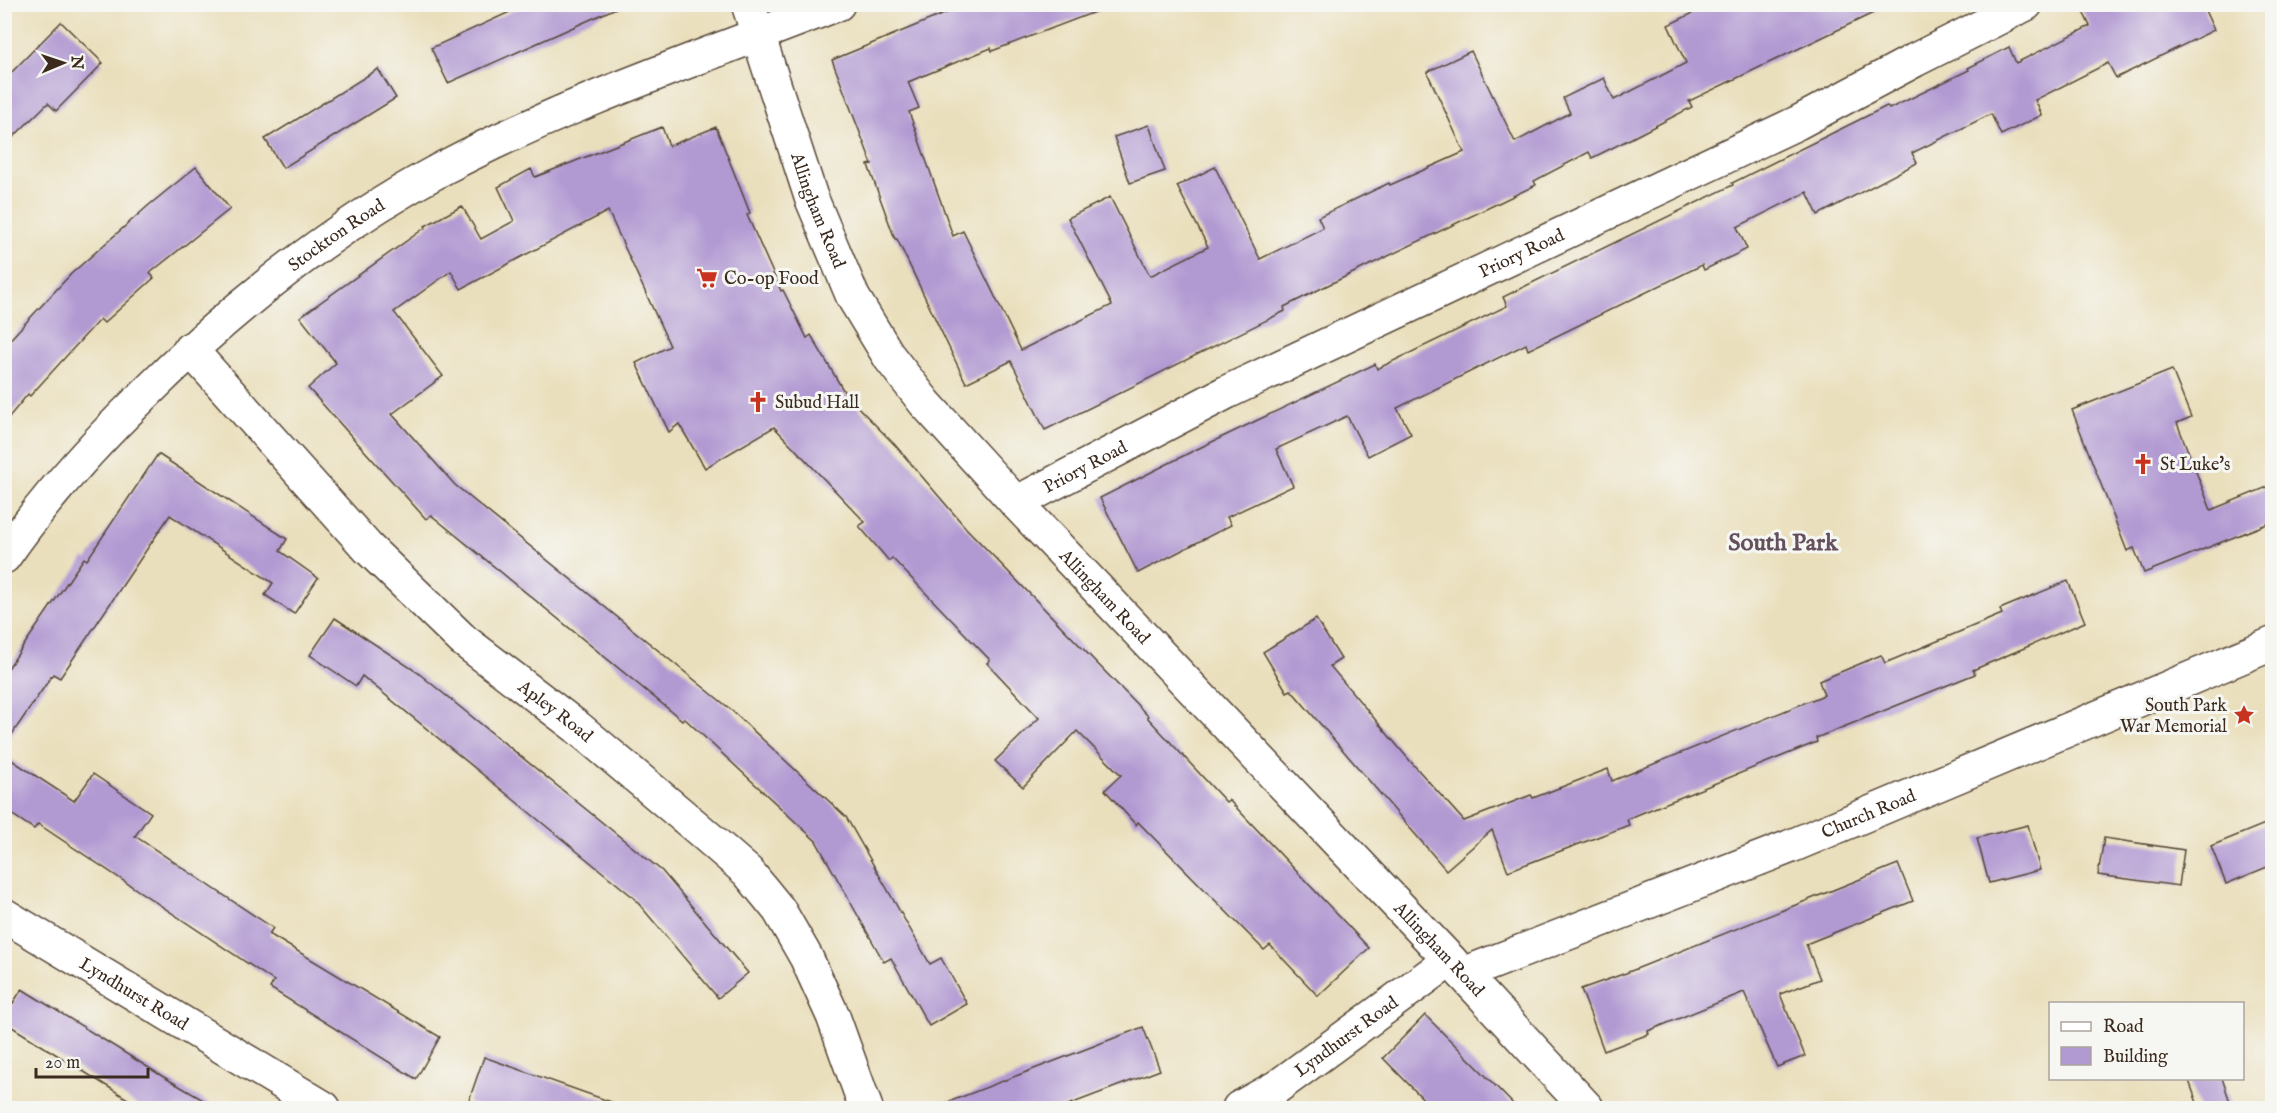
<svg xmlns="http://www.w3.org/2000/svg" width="2277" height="1113" viewBox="0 0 2277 1113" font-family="'IM FELL English',serif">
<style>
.building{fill:#b199d2}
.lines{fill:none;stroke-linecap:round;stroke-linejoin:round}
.street-casing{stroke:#554536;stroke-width:36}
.street{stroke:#fff;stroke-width:33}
.labels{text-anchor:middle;stroke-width:6;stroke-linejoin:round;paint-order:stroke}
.street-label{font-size:18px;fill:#3b2a1e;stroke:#f6f6f2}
.poi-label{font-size:18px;fill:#3b2a1e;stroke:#f6f6f2;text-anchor:start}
.district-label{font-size:24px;font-weight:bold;fill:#64515d;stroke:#f6f6f2}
</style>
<rect width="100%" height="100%" fill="#f6f6f2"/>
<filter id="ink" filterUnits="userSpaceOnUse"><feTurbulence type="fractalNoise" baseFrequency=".0167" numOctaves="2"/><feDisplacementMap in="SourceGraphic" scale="12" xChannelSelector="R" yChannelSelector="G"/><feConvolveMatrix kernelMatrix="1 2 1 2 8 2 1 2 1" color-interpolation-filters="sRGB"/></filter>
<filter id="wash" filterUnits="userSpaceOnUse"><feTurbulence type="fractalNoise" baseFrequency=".008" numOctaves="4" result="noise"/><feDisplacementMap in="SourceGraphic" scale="24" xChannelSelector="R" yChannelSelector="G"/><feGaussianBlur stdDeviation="1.35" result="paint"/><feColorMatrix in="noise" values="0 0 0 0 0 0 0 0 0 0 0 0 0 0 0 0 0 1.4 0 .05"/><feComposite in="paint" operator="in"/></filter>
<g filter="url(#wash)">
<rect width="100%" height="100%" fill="#eadfbc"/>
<g id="blocks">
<g class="building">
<polygon points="527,4 625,4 448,83 431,48"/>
<polygon points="968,4 1108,4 1108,7 992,51 991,48 908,82 919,108 909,112 953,236 963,231 1021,350 1112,305 1068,218 1110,197 1150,276 1208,247 1177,186 1215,167 1260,259 1323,228 1318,217 1389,183 1390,185 1464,152 1427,72 1471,51 1515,142 1570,113 1563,98 1604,78 1614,100 1686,63 1668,25 1712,4 1892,4 1689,101 1692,107 1628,140 1592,158 1589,152 1534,181 1536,185 1328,285 1284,307 1285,311 1045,430 1011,361 966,383 897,239 895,239 868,165 872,164 832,60"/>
<polygon points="2079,4 2202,4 2214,30 2116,78 2108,63 2035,100 2042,115 2001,135 1991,114 1912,153 1917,163 1818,215 1807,192 1737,227 1747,249 1704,270 1702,265 1528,350 1526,344 1397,408 1411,434 1368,456 1347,416 1276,449 1293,486 1227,517 1231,525 1138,573 1100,498 1193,451 1375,364 1377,369 1507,306 1503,297 1733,185 1732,183 1887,106 1889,109 1969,70 1968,68 2009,47 2016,63 2090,26"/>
<polygon points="61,22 103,63 56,111 48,103 4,146 4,80"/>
<polygon points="378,69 396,98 283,168 265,139"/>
<polygon points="1149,125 1165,171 1130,183 1114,137"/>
<polygon points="662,127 669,146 716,127 750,213 747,215 781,291 783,290 807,338 811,335 846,395 895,445 966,528 1148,716 1147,717 1226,802 1229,800 1369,948 1318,996 1270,945 1264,950 1138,822 1136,825 1105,790 1121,775 1077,731 1023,787 995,761 1039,718 987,663 990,660 892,558 889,561 859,526 865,522 774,427 705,468 679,424 669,432 636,363 670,346 608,211 461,289 451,271 394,312 443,376 392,414 455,485 729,708 846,817 930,964 941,958 967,1004 929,1026 891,958 884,962 816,841 684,718 682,720 431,515 426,519 308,388 336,363 300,317 426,227 425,226 462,206 481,239 514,221 498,187 531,169 535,177"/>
<polygon points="196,167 230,209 150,273 154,278 104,323 100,319 30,396 28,394 4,423 4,346 71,274 149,205"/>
<polygon points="2172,370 2191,417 2177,423 2211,510 2272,485 2272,522 2144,573 2134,548 2127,551 2072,410"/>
<polygon points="158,454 287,539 280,551 318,578 294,614 265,595 273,583 170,515 60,678 53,674 4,746 4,674 84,558 87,560"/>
<polygon points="2068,581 2085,622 1973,670 1975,674 1816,738 1817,742 1627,819 1629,825 1508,871 1492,830 1446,870 1291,690 1287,692 1263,652 1316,619 1341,659 1330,666 1411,762 1464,821 1531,795 1533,798 1608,769 1612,781 1824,695 1819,681 1881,655 1885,663 2002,614 2000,609"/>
<polygon points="335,618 417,672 662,871 748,973 718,998 633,897 362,676 356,686 310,655"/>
<polygon points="4,755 74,801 93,774 151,813 135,836 273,928 269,934 440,1037 416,1079 270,988 274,981 38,824 34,829 4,809"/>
<polygon points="2272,821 2272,865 2226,884 2211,846"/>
<polygon points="2028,825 2040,870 1989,883 1977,838"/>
<polygon points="2104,838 2184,850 2179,886 2098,875"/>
<polygon points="1898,864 1913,901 1806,944 1820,979 1780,994 1805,1056 1777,1067 1744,992 1648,1031 1649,1034 1604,1051 1581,989 1626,973"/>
<polygon points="22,989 162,1076 217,1108 142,1108 4,1022 4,1017"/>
<polygon points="1425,1015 1481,1071 1517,1108 1432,1108 1383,1058"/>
<polygon points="1143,1027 1160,1070 1060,1108 938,1108 938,1106"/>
<polygon points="484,1057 617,1104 616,1108 485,1108 468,1103"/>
<polygon points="2188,1078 2222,1078 2232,1108 2199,1108"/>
</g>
</g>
</g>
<g filter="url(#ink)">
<use href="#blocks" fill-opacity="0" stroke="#554536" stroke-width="1.5"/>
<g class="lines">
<defs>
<g id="street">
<path id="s1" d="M 748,4 L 811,197 L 853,297 L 890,358 L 925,403 L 1016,503 L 1450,960 L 1587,1108"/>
<path id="s2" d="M 190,349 L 368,548 L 463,640 L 577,727 L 695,826 L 748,872 L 779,910 L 806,957 L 833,1016 L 866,1108"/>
<path id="s3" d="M 1016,503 L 1227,392 L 1797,123 L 1915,60 L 2026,4"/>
<path id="s4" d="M 4,557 C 44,499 91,447 141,398 C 231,308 333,227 445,167 C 571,101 706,56 838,4"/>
<path id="s5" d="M 4,915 L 324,1108"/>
<path id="s6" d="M 1463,974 L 1789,847 L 2272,644"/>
<path id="s7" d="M 1239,1108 L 1277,1087 L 1450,960"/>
</g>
</defs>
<use href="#street" class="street-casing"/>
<use href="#street" class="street"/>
</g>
</g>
<defs>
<symbol id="supermarket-bare" viewBox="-9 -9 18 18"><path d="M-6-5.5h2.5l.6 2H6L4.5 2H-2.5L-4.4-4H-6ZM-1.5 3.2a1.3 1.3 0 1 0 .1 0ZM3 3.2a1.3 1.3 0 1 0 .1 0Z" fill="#c8321e" stroke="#f6f6f2" stroke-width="2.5" paint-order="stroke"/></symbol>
<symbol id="church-bare" viewBox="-9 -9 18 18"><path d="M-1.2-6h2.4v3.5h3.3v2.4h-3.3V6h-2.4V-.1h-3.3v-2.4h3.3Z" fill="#c8321e" stroke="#f6f6f2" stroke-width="2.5" paint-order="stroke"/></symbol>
<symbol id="sight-bare" viewBox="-9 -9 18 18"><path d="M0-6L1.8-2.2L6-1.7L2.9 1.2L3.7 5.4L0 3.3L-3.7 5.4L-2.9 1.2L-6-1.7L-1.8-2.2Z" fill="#c8321e" stroke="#f6f6f2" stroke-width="2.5" paint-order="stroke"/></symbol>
</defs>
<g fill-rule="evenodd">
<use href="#supermarket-bare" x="692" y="263" width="30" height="30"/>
<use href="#church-bare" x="743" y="387" width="30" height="30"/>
<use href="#church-bare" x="2128" y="449" width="30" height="30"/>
<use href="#sight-bare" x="2229" y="700" width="30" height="30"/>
</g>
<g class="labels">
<g class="street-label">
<text dy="6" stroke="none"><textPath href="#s1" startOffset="218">Allingham Road</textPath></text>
<text dy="6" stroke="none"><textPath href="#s4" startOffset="465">Stockton Road</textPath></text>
<text dy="6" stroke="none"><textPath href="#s3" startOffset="564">Priory Road</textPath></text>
<text dy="6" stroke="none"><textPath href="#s3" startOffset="78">Priory Road</textPath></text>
<text dy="6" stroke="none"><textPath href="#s1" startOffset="704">Allingham Road</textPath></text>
<text dy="6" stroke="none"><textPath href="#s2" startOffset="516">Apley Road</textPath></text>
<text dy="6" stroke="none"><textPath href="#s6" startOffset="436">Church Road</textPath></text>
<text dy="6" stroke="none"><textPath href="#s1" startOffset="1190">Allingham Road</textPath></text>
<text dy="6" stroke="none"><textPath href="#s5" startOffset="152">Lyndhurst Road</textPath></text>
<text dy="6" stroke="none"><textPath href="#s7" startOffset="129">Lyndhurst Road</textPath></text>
</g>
<g class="poi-label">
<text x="724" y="284">Co-op Food</text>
<text x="775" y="408">Subud Hall</text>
<text x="2160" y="470">St Luke's</text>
<text x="2227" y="711" text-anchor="end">South Park<tspan x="2227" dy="21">War Memorial</tspan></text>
</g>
<g class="district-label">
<text x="1783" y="550">South Park</text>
</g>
</g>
<rect width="2277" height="1113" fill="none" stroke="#f6f6f2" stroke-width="24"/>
<rect x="2049" y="1002" width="195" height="78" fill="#f6f6f2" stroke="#aba49d" stroke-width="1.5"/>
<rect x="2061" y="1022" width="30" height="9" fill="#ffffff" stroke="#aba49d" stroke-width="1.5"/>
<text x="2103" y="1032" font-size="18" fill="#3b2a1e">Road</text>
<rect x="2061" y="1047" width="30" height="18" fill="#b199d2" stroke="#aba49d" stroke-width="1.5"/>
<text x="2103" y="1062" font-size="18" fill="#3b2a1e">Building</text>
<g transform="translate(63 63) rotate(88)" stroke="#f6f6f2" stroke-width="4.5" paint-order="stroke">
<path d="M0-4.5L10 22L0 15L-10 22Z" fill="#3b2a1e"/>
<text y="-9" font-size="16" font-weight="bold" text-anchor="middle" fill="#3b2a1e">N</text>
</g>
<path d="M36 1068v9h112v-9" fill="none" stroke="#3b2a1e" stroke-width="3"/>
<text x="45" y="1068" font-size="18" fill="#3b2a1e" stroke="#f6f6f2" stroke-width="4.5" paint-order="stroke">20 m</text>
</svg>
